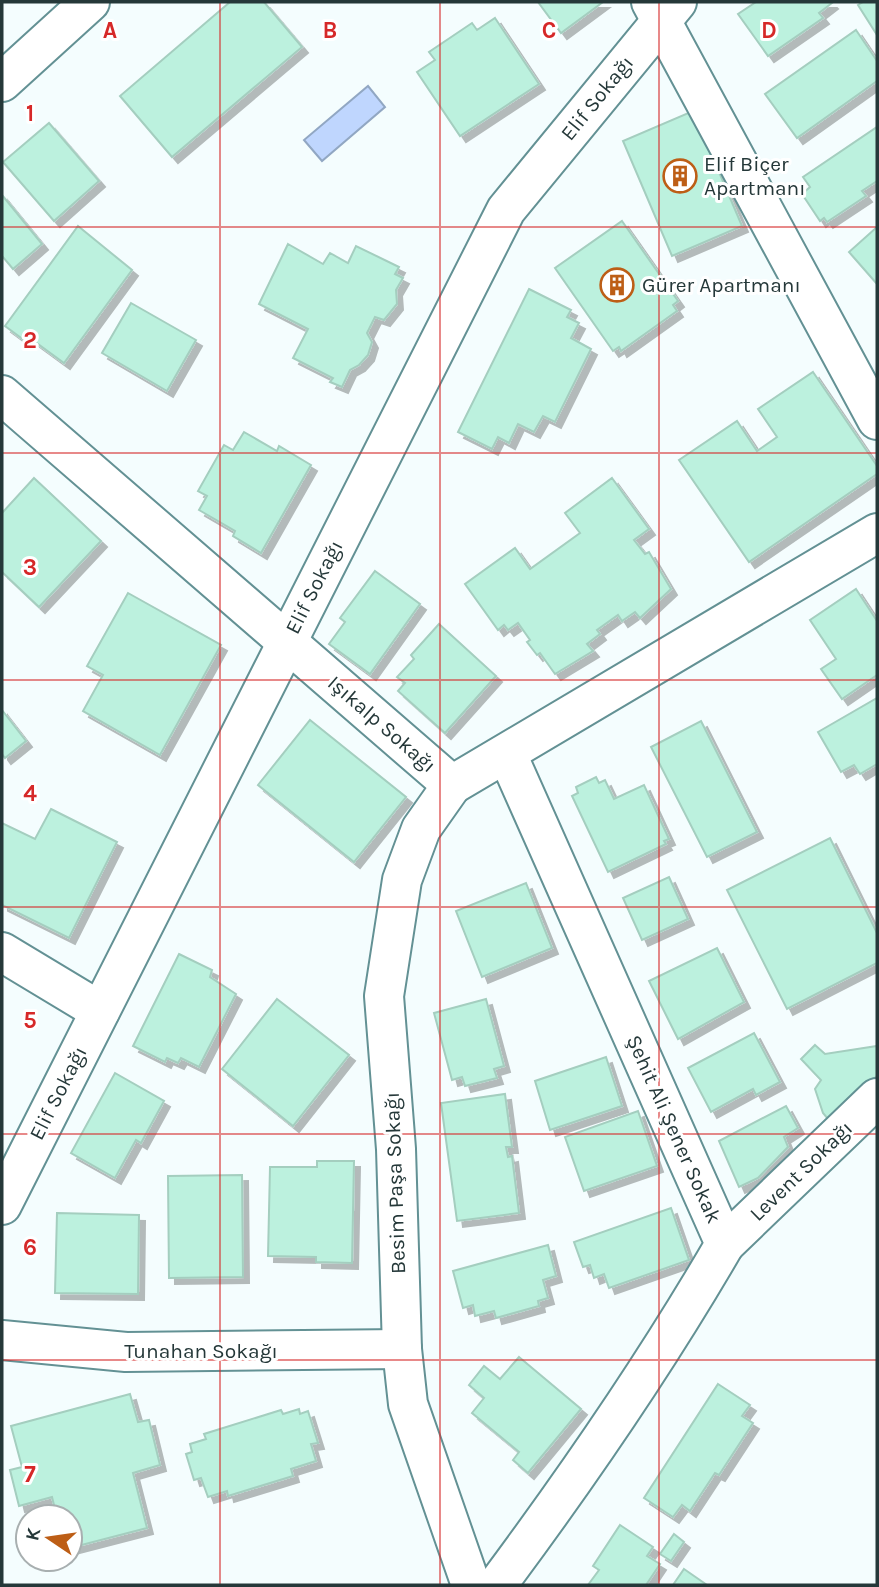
<svg xmlns="http://www.w3.org/2000/svg" width="879" height="1587" viewBox="0 0 879 1587" font-family="Karla,sans-serif">
<style>
.water{fill:#bfd6fe;stroke:#91a7c3;stroke-width:2}
.building{fill:#bcf1de;stroke:#a4cebf;stroke-width:2;filter:url(#shadow)}
.lines{fill:none;stroke-linecap:round;stroke-linejoin:round}
.minor-casing{stroke:#639194;stroke-width:42}
.minor{stroke:#fff;stroke-width:38}
.grid{fill:none;stroke:#d62828;stroke-width:2;stroke-opacity:0.55}
.labels{text-anchor:middle;stroke-width:6;stroke-linejoin:round;paint-order:stroke}
.street-label{font-size:21px;fill:#253839;stroke:#fff}
.poi-label{font-size:21px;fill:#253839;stroke:#fff;text-anchor:start}
.grid-label{font-size:23px;text-anchor:middle;font-weight:bold;fill:#d62828;stroke:#fff;stroke-width:6;stroke-linejoin:round;paint-order:stroke}
</style>
<defs>
<filter id="shadow"><feDropShadow dx="6" dy="6" stdDeviation="0" flood-color="#0004"/></filter>
</defs>
<rect width="100%" height="100%" fill="#f4fdfe"/>
<polygon class="water" points="368,86 385,107 322,161 304,140"/>
<g class="building">
<polygon points="230,2 264,2 302,47 172,157 120,96"/>
<polygon points="538,2 603,2 561,33"/>
<polygon points="756,2 831,2 832,3 819,13 823,18 768,56 738,14"/>
<polygon points="863,2 877,2 877,35 858,5"/>
<polygon points="495,18 539,84 460,136 417,72 435,60 429,52 472,23 477,30"/>
<polygon points="856,30 877,61 877,81 797,138 765,94"/>
<polygon points="693,111 742,226 672,256 623,141"/>
<polygon points="49,123 99,181 54,221 3,162"/>
<polygon points="877,127 877,181 862,191 866,196 827,222 824,218 820,221 802,194 810,187 803,177"/>
<polygon points="2,195 42,244 13,269 2,256"/>
<polygon points="622,221 678,301 673,305 677,311 621,351 619,347 613,351 555,268"/>
<polygon points="78,226 132,270 64,363 31,339 28,343 5,326"/>
<polygon points="877,227 877,284 849,252"/>
<polygon points="288,244 323,264 330,253 348,263 356,246 399,267 395,274 403,278 396,290 397,304 384,320 375,317 367,333 372,342 368,355 359,365 350,370 342,387 330,382 333,378 293,358 308,329 259,304"/>
<polygon points="529,289 571,310 567,317 579,323 571,338 591,349 555,422 543,416 534,432 518,424 509,443 498,437 492,449 458,432"/>
<polygon points="131,303 196,340 167,391 102,353"/>
<polygon points="813,372 877,466 877,474 749,562 679,460 737,421 757,451 777,437 758,409"/>
<polygon points="244,432 277,451 279,446 311,465 261,553 233,536 235,531 199,510 207,496 198,491 224,445 233,450"/>
<polygon points="34,478 101,541 39,607 2,572 2,513"/>
<polygon points="612,478 649,529 634,540 645,554 649,552 671,589 640,618 635,612 622,621 618,615 597,630 600,634 587,644 593,651 555,674 540,653 537,655 527,642 530,640 518,623 508,630 504,625 498,630 465,584 515,548 530,569 580,533 565,513"/>
<polygon points="375,571 420,604 370,674 329,644 345,622 340,618"/>
<polygon points="856,589 877,621 877,675 842,699 821,669 836,659 810,620"/>
<polygon points="128,593 221,645 160,755 83,711 103,675 87,666"/>
<polygon points="439,624 496,676 445,733 398,691 405,683 397,677 414,659 411,655"/>
<polygon points="877,698 877,764 860,774 854,765 841,772 818,732"/>
<polygon points="2,710 26,741 5,758 2,754"/>
<polygon points="310,720 406,797 354,862 258,785"/>
<polygon points="701,721 757,832 707,857 651,747"/>
<polygon points="596,777 599,783 605,780 614,799 644,785 669,839 664,841 666,844 608,872 572,796 578,793 576,787"/>
<polygon points="51,809 117,842 69,938 2,905 2,823 35,839"/>
<polygon points="830,838 877,933 877,963 787,1009 727,890"/>
<polygon points="669,877 688,919 642,940 623,898"/>
<polygon points="526,883 552,948 482,977 456,911"/>
<polygon points="717,948 744,1002 678,1039 649,981"/>
<polygon points="179,954 212,970 210,977 236,994 199,1067 181,1058 178,1063 167,1058 165,1062 133,1046"/>
<polygon points="277,999 349,1055 293,1126 222,1069"/>
<polygon points="486,999 504,1066 494,1069 497,1078 465,1086 462,1077 452,1080 434,1013"/>
<polygon points="754,1033 780,1082 756,1095 753,1089 711,1112 688,1068"/>
<polygon points="815,1045 825,1054 877,1046 877,1076 854,1096 832,1124 823,1113 815,1089 821,1080 801,1059"/>
<polygon points="606,1057 622,1106 550,1130 535,1081"/>
<polygon points="115,1073 164,1101 141,1143 136,1140 115,1178 71,1153"/>
<polygon points="505,1094 512,1147 506,1147 508,1157 512,1156 519,1213 457,1221 441,1103"/>
<polygon points="786,1106 798,1128 784,1137 788,1147 758,1178 739,1187 719,1141"/>
<polygon points="638,1111 657,1166 584,1191 565,1137"/>
<polygon points="317,1161 354,1161 352,1263 316,1262 316,1257 268,1256 270,1167 317,1167"/>
<polygon points="242,1175 243,1277 169,1278 168,1176"/>
<polygon points="671,1208 689,1260 609,1288 604,1274 594,1278 590,1265 583,1267 574,1242"/>
<polygon points="57,1213 139,1215 138,1294 55,1293"/>
<polygon points="548,1245 556,1276 543,1280 548,1298 538,1301 539,1306 496,1318 494,1311 475,1316 473,1305 463,1308 453,1271"/>
<polygon points="519,1357 581,1409 528,1473 513,1460 519,1452 472,1413 484,1398 469,1385 484,1366 500,1379"/>
<polygon points="718,1384 750,1405 742,1416 753,1423 719,1475 715,1473 690,1511 682,1505 673,1517 644,1498"/>
<polygon points="130,1394 138,1422 149,1420 160,1465 133,1473 147,1528 70,1548 70,1517 57,1517 52,1497 19,1506 10,1470 22,1467 11,1426"/>
<polygon points="299,1409 300,1414 308,1411 318,1443 311,1444 316,1461 291,1469 293,1476 228,1496 227,1491 208,1497 201,1478 194,1480 186,1454 192,1452 190,1444 206,1439 204,1434 281,1410 283,1414"/>
<polygon points="620,1525 653,1547 647,1556 660,1564 646,1585 588,1585 599,1570 593,1566"/>
<polygon points="674,1534 684,1542 671,1561 660,1554"/>
<polygon points="684,1569 707,1585 673,1585"/>
</g>
<g class="lines">
<defs>
<g id="minor">
<polyline points="651,2 877,420"/>
<polyline points="2,82 90,2"/>
<polyline points="2,395 452,785 877,533"/>
<polyline points="452,785 421,829 402,880 384,996 396,1149 402,1349 408,1404 471,1585"/>
<polyline points="2,952 100,1011"/>
<polyline points="2,1205 506,210 677,2"/>
<polyline points="725,1244 877,1098"/>
<polyline points="2,1340 126,1352 402,1349"/>
<path d="M 497,1585 C 579,1475 656,1363 725,1244 L 507,754"/>
</g>
</defs>
<use href="#minor" class="minor-casing"/>
<use href="#minor" class="minor"/>
</g>
<path class="grid" d="M 220,2 L 220,1585M 440,2 L 440,1585M 659,2 L 659,1585M 2,227 L 877,227M 2,453 L 877,453M 2,680 L 877,680M 2,907 L 877,907M 2,1134 L 877,1134M 2,1360 L 877,1360"/>
<defs>
<symbol id="building-ring" viewBox="-11 -11 22 22"><circle r="9.5" fill="#fff" stroke="#bd5e16" stroke-width="1.5"/><path d="M-4-6H4V6H1V3H-1V6H-4ZM-2.5-4.3h1.7v1.8h-1.7ZM.8-4.3h1.7v1.8H.8ZM-2.5-1h1.7V.8h-1.7ZM.8-1h1.7V.8H.8Z" fill="#bd5e16"/></symbol>
</defs>
<g fill-rule="evenodd">
<use href="#building-ring" x="661" y="157" width="38" height="38"/>
<use href="#building-ring" x="598" y="266" width="38" height="38"/>
</g>
<g class="labels">
<g class="street-label">
<text transform="translate(597 98) rotate(-51)" y="7">Elif Sokağı</text>
<text transform="translate(314 587) rotate(-63)" y="7">Elif Sokağı</text>
<text transform="translate(382 724) rotate(41)" y="7">Işıkalp Sokağı</text>
<text transform="translate(58 1093) rotate(-63)" y="7">Elif Sokağı</text>
<text transform="translate(674 1129) rotate(66)" y="7">Şehit Ali Şener Sokak</text>
<text transform="translate(801 1171) rotate(-44)" y="7">Levent Sokağı</text>
<text transform="translate(395 1183) rotate(-92)" y="7">Besim Paşa Sokağı</text>
<text x="201" y="1358">Tunahan Sokağı</text>
</g>
<g class="poi-label">
<text x="704" y="171">Elif Biçer<tspan x="704" dy="24">Apartmanı</tspan></text>
<text x="642" y="292">Gürer Apartmanı</text>
</g>
</g>
<g class="grid-label">
<text x="110" y="38">A</text>
<text x="330" y="38">B</text>
<text x="549" y="38">C</text>
<text x="769" y="38">D</text>
<text x="30" y="121">1</text>
<text x="30" y="348">2</text>
<text x="30" y="575">3</text>
<text x="30" y="801">4</text>
<text x="30" y="1028">5</text>
<text x="30" y="1255">6</text>
<text x="30" y="1482">7</text>
</g>
<rect width="879" height="1587" fill="none" stroke="#253839" stroke-width="7"/>
<g transform="translate(49 1538) rotate(283)"><circle r="33" fill="#ffffff" stroke="#a8afb0" stroke-width="2"/>
<path d="M0-5L12 26L0 18L-12 26Z" fill="#bd5e16"/>
<text y="-10" font-size="19" font-weight="bold" text-anchor="middle" fill="#253839">K</text>
</g>
</svg>
